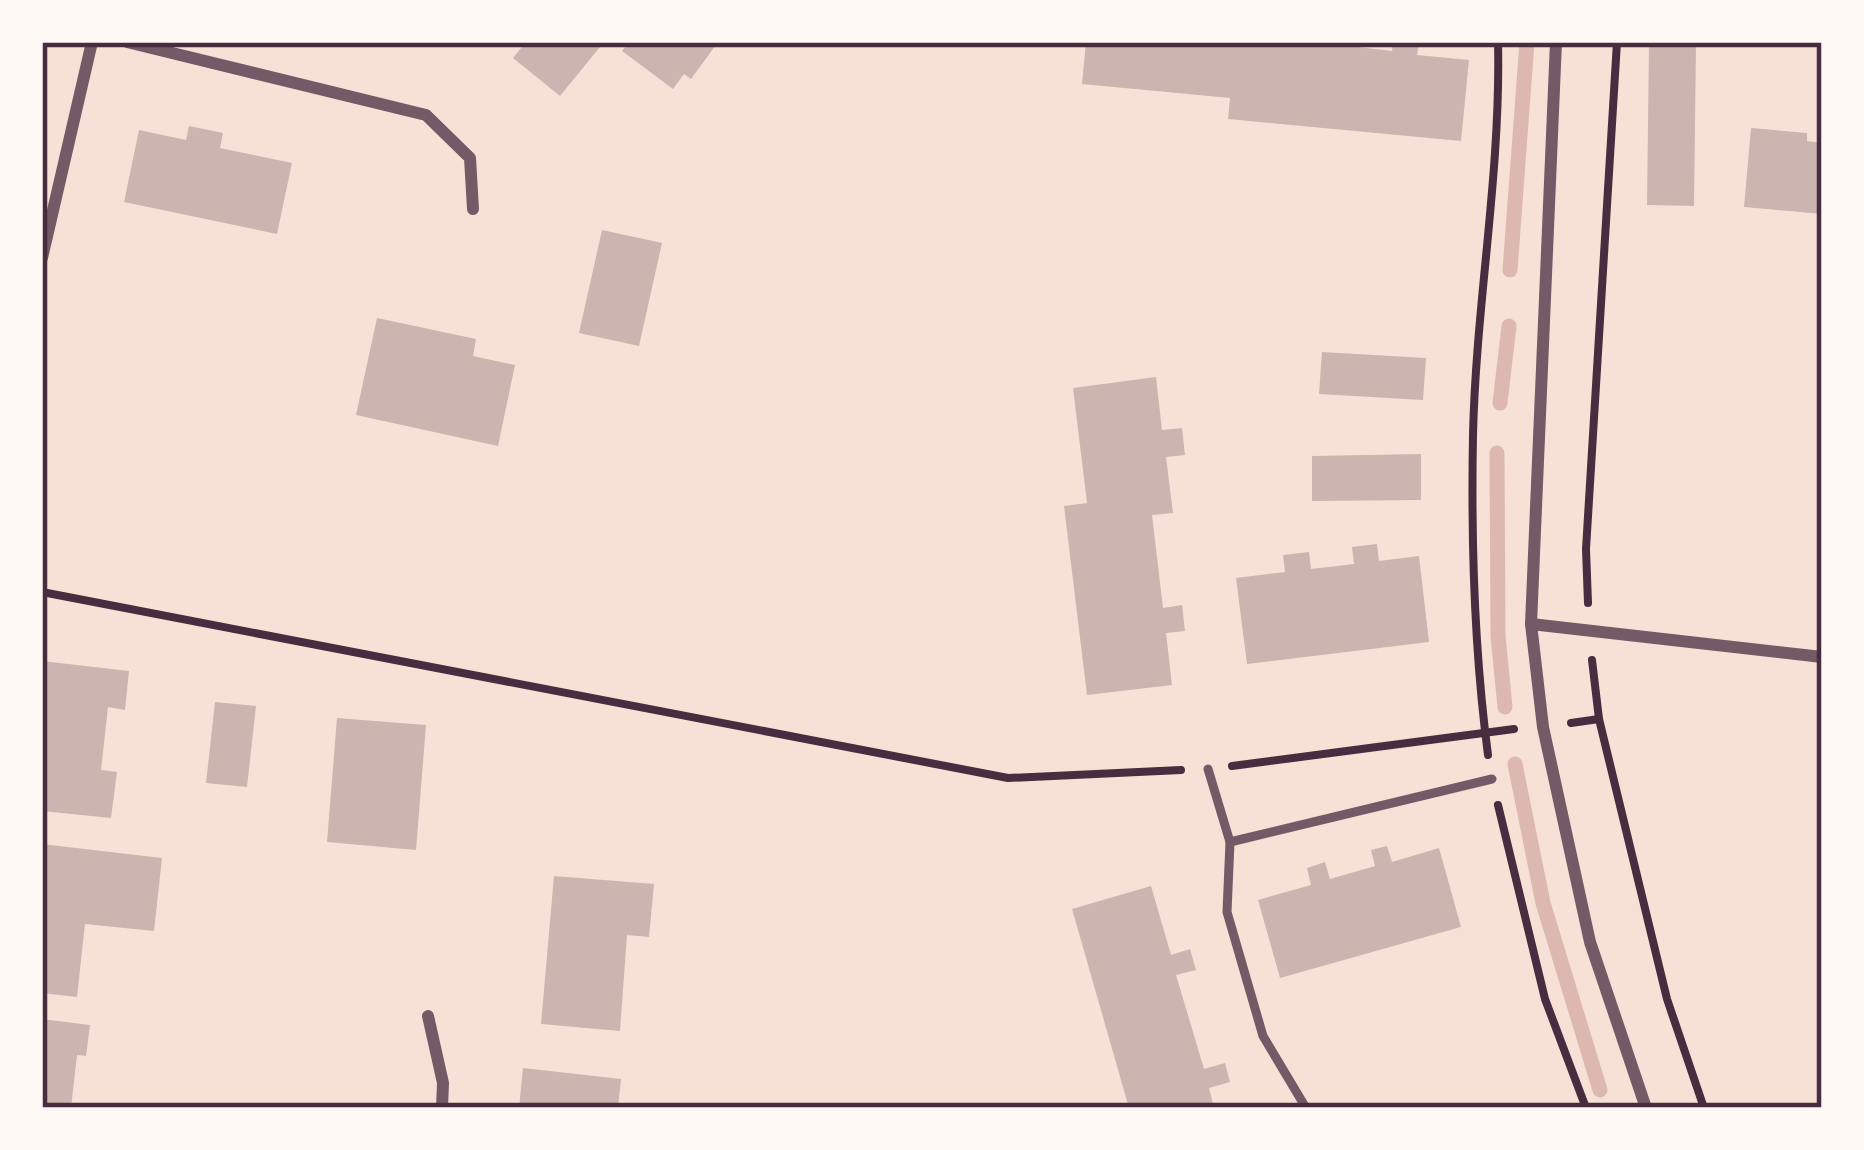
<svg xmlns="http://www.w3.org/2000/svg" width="1864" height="1150" viewBox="0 0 1864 1150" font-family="'Fira Sans',sans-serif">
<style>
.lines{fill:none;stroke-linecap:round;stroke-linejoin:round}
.stream{stroke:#dcb8b0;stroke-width:15}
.building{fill:#ccb4b1}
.path{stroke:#4a2c40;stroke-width:8}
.service{stroke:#755966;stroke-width:9}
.minor{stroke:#755966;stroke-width:12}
.neatline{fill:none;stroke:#4a2c40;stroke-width:4.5}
</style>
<rect width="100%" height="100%" fill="#f7e1d7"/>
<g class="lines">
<g class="stream">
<polyline points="1510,270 1527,42"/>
<polyline points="1500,403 1509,326"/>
<polyline points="1497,453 1498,636 1505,707"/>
<polyline points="1515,764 1543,903 1600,1090"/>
</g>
</g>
<g class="building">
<polygon points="526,42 604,42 560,96 513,58"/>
<polygon points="629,42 718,42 691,79 684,74 673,89 622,51"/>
<polygon points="1086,42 1315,42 1392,51 1393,42 1419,42 1417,55 1469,60 1461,141 1228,119 1230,98 1082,84"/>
<polygon points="1649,42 1696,42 1694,206 1647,205"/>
<polygon points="189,126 223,133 220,148 292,163 277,234 124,202 139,130 186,140"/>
<polygon points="1751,128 1807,133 1807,141 1822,143 1822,214 1744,207"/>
<polygon points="602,230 662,243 639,346 579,333"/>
<polygon points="377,318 476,339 473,356 515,365 498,446 356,415"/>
<polygon points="1322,352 1426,358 1423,400 1319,394"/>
<polygon points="1156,377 1162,430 1182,428 1185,455 1166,457 1173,513 1152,515 1163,608 1182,605 1185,631 1166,633 1172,685 1087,695 1064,506 1087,503 1073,388"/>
<polygon points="1421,454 1421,500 1312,501 1312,456"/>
<polygon points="1377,544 1379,561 1419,556 1429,642 1247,664 1236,578 1285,572 1283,555 1309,552 1311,569 1354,564 1352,547"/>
<polygon points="42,661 129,671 125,710 108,707 101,770 117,772 111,818 42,811"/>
<polygon points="215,702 256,706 247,787 206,783"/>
<polygon points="337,718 426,725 416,850 327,842"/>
<polygon points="42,844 162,858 154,931 85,924 77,997 42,993"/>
<polygon points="1387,846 1392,862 1439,848 1461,927 1280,978 1258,900 1311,885 1307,868 1325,862 1330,879 1375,866 1371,850"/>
<polygon points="554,876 654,884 649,937 627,935 620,1031 541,1024"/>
<polygon points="1151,886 1171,955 1190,949 1196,970 1176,975 1204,1069 1225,1063 1230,1082 1209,1088 1214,1108 1129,1108 1072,909"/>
<polygon points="42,1019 90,1025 86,1056 77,1055 71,1108 42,1108"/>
<polygon points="523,1068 621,1079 618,1108 519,1108"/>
</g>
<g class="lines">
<g class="path">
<polyline points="42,592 1008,778 1181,770"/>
<polyline points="1588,603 1586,549 1617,42"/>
<polyline points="1592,660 1599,719 1667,999 1704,1108"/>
<polyline points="1571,723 1599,719"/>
<path d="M 1488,755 C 1474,649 1471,541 1473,435 C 1476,303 1501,174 1498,42"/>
<polyline points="1232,766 1514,729"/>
<polyline points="1498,805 1545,999 1586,1108"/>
</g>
<g class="service">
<polyline points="1208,769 1230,842 1492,779"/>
<polyline points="1230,842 1227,912 1263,1036 1306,1108"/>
</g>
<g class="minor">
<polyline points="127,42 426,115 470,158 473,209"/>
<polyline points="1556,42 1531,624 1543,727 1590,942 1646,1108"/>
<polyline points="42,258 92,42"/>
<polyline points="1531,624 1822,657"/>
<polyline points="428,1016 443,1083 442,1108"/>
</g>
</g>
<rect width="1864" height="1150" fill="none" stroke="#fffaf5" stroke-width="90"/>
<rect x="45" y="45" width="1774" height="1060" class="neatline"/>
</svg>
